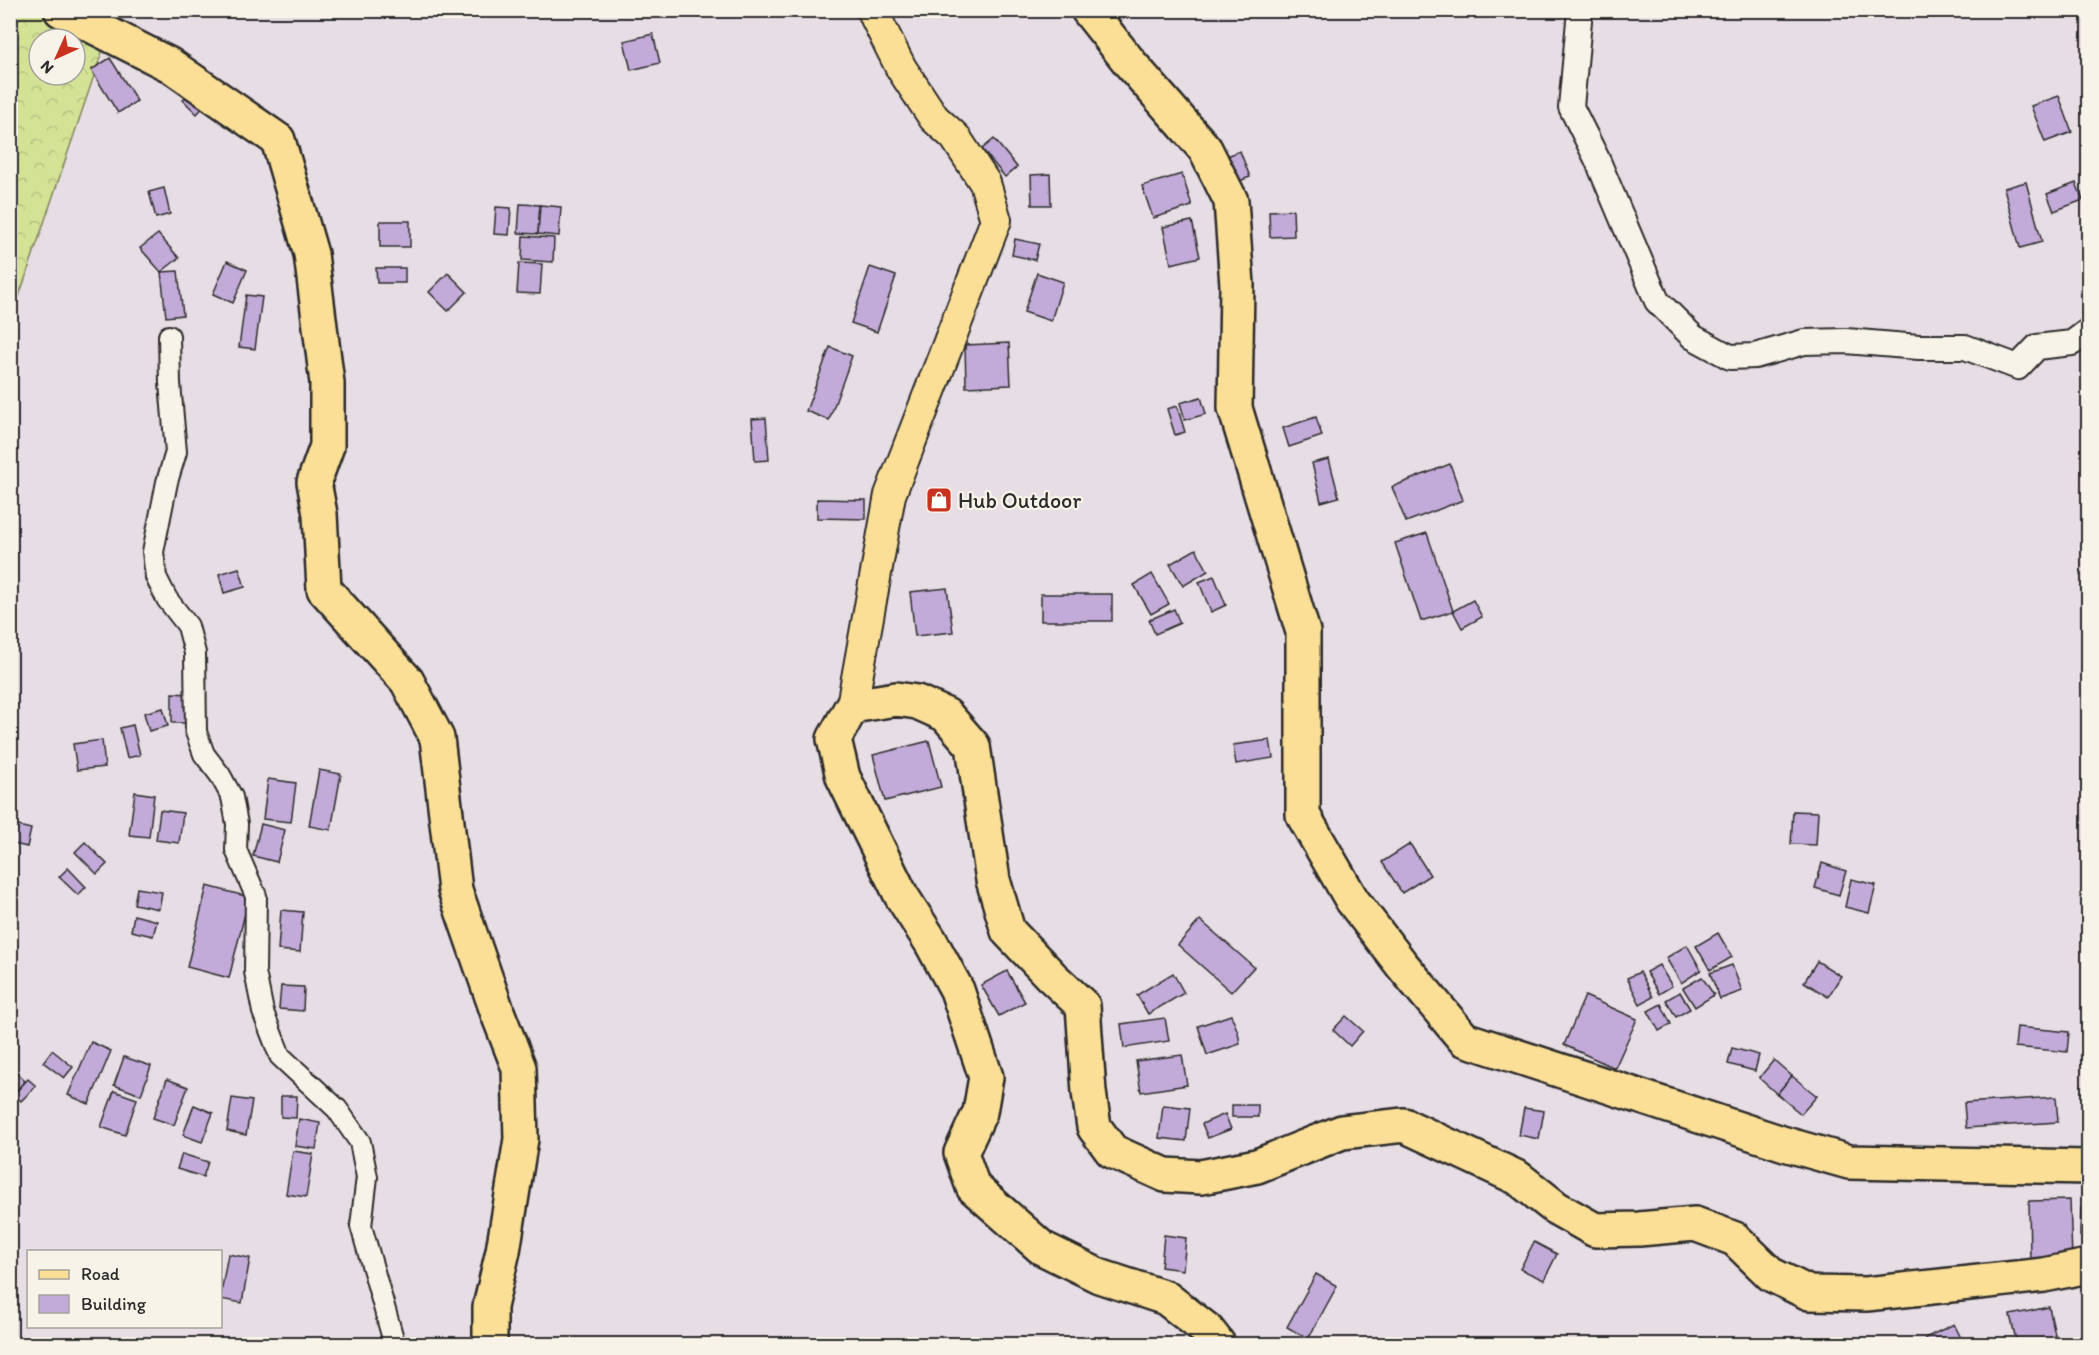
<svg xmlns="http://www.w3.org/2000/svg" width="2099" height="1355" viewBox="0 0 2099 1355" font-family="Itim,sans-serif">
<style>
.forest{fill:url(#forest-crowns);stroke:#808660;stroke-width:1.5;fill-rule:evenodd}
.building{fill:#c2aad9;stroke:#2b2b2b;stroke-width:1.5}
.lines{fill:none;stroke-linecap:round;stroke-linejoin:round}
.minor-casing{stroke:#2b2b2b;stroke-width:24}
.tertiary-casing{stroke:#2b2b2b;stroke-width:28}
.primary-casing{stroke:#2b2b2b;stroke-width:34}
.trunk-casing{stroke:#2b2b2b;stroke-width:38}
.minor{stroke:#f7f3e8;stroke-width:20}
.tertiary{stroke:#f7f3e8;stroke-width:24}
.primary{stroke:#fbdf96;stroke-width:30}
.trunk{stroke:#fbdf96;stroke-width:33}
.labels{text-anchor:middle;stroke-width:4.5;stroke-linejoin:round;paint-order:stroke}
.poi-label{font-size:22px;fill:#2b2b2b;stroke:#f7f3e8;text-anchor:start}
</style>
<defs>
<pattern id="forest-crowns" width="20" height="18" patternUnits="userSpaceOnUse" patternTransform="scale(1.5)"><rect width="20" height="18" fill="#d4e295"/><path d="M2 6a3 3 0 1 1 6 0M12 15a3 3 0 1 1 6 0" fill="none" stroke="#b6c281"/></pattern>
</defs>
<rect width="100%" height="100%" fill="#e7dde4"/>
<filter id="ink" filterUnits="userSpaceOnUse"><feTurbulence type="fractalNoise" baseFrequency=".0167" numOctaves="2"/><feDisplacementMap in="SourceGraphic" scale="12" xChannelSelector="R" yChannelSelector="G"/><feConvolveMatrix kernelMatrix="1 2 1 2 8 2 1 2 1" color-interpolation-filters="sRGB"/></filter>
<g filter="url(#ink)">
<path class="forest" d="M 11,11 L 116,11 L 11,320 ZM 39,39 L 75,39 L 75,75 L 39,75 Z"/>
<g class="building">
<polygon points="653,34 660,63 631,70 624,41"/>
<polygon points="110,58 137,101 118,113 91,70"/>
<polygon points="194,88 208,102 197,114 183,100"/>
<polygon points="2059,96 2072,132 2045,142 2031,106"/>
<polygon points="994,139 1017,167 1005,177 982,149"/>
<polygon points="1240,151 1250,177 1231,184 1222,158"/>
<polygon points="1050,174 1051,205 1032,205 1031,175"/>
<polygon points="1182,174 1192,206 1153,218 1142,186"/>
<polygon points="2026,182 2042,242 2020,248 2004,188"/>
<polygon points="2076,183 2083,200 2054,211 2047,194"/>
<polygon points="164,188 170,214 156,218 149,192"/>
<polygon points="520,204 540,205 538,234 518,233"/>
<polygon points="540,205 561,207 559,236 538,234"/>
<polygon points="496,207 511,208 509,235 494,234"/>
<polygon points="1293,210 1294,236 1270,237 1269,211"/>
<rect x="380" y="221" width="30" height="26"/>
<polygon points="1192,221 1200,257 1171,264 1163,227"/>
<polygon points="158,234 179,258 161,272 140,248"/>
<polygon points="523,236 554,238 553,262 522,260"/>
<polygon points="1015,239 1039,244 1035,260 1012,255"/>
<polygon points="227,261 247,270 233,303 213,294"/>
<polygon points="519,263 542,264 540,294 517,293"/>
<polygon points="870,267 896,276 877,332 851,323"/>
<polygon points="376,268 405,268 405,283 377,283"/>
<polygon points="178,271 183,315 166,317 161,272"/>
<polygon points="448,273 467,292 448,311 429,292"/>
<polygon points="1037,273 1063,282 1051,321 1024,312"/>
<polygon points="246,295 262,297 255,349 239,347"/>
<polygon points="1009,343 1011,385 966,387 965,345"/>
<polygon points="830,347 852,356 829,420 806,411"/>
<polygon points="1201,397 1206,414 1185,420 1180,403"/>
<polygon points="1177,406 1185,432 1175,435 1167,409"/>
<polygon points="1316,417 1322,436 1289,447 1283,428"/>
<polygon points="766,418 769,460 755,461 752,419"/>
<polygon points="1329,459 1339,497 1321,502 1312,463"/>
<polygon points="1450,464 1463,500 1406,522 1392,487"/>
<polygon points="817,499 866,500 866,519 817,518"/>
<polygon points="1427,533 1453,611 1421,621 1395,543"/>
<polygon points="1196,549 1208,571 1183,586 1170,564"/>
<polygon points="239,568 245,587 224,593 219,574"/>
<polygon points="1152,574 1169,604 1151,614 1134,585"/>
<polygon points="1214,576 1226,605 1211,612 1199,582"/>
<polygon points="947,588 953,632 915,636 910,592"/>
<rect x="1041" y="594" width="71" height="27"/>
<polygon points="1473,600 1482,617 1462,628 1453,611"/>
<polygon points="1174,609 1180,623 1155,634 1149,620"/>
<polygon points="172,693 188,694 188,723 172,723"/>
<polygon points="163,708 168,726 149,731 144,713"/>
<polygon points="133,725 140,755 127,758 120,728"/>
<polygon points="102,740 105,767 77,770 73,744"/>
<polygon points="1270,740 1273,758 1236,764 1233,745"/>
<polygon points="929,741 941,787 885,801 873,755"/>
<polygon points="319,770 341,774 331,830 309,826"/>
<polygon points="268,779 296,783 291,822 263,819"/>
<polygon points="135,792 154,795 149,837 129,835"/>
<polygon points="160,810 183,813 179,843 156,840"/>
<polygon points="1793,811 1818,812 1816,845 1791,844"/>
<polygon points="10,824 31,829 27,847 10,843"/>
<polygon points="261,824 285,830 277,862 253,856"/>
<polygon points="85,842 107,864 97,874 75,852"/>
<polygon points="1410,844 1430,875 1402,893 1382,862"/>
<polygon points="1822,863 1846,871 1839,895 1815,888"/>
<polygon points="68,868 86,887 78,895 59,877"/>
<polygon points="1851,879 1876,885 1869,913 1845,907"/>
<polygon points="207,886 249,897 229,978 187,967"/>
<polygon points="137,888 162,892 159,909 134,904"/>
<polygon points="281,910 303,912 300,952 278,950"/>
<polygon points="134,915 157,921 153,936 131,931"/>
<polygon points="1200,920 1254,967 1231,992 1178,945"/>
<polygon points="1718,933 1732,957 1710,970 1696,946"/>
<polygon points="1687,945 1701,970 1681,983 1666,958"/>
<polygon points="1817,961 1841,976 1828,997 1804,982"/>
<polygon points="1659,965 1672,986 1659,994 1646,972"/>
<polygon points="1732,965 1742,991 1720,999 1710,973"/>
<polygon points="1007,971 1025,1002 999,1016 981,985"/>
<polygon points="1640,972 1653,997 1640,1004 1627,978"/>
<polygon points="1173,973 1184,993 1148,1014 1137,995"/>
<polygon points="1702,977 1714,995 1695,1007 1683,988"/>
<polygon points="281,986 304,987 303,1011 279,1009"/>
<polygon points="1680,992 1690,1009 1676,1017 1666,1000"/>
<polygon points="1585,996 1637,1019 1615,1068 1564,1045"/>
<polygon points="1661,1004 1671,1024 1659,1031 1648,1011"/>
<polygon points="1231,1015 1238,1032 1240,1044 1207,1055 1198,1026"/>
<polygon points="1346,1016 1363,1031 1350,1046 1333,1030"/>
<polygon points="1165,1018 1169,1041 1124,1048 1121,1024"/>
<polygon points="2017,1027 2069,1032 2067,1052 2015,1047"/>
<polygon points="91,1042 111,1051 89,1104 68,1095"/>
<polygon points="1732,1048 1759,1055 1755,1071 1728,1064"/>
<polygon points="52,1050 73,1067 64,1078 43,1062"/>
<polygon points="1182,1055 1187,1085 1141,1092 1136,1061"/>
<polygon points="124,1057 151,1066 141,1095 114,1085"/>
<polygon points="1774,1060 1792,1076 1777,1094 1759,1078"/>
<polygon points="10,1067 25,1081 11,1096 10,1096"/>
<polygon points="1792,1076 1817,1096 1801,1114 1777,1094"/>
<polygon points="28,1079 36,1086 21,1101 14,1094"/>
<polygon points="167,1079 188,1087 174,1125 153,1118"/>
<polygon points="114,1091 137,1099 125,1135 101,1127"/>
<polygon points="281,1096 297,1096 296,1118 281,1117"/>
<polygon points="2056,1097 2058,1122 1966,1128 1964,1103"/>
<polygon points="232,1098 252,1101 246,1135 227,1131"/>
<polygon points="194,1105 213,1113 202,1142 183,1135"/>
<polygon points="1163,1105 1190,1108 1186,1141 1159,1138"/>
<rect x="1232" y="1105" width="26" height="12"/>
<polygon points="1524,1108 1544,1111 1539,1139 1519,1135"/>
<polygon points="1225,1114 1231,1129 1208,1138 1202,1124"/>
<polygon points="299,1119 320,1123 316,1149 295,1146"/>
<polygon points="293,1151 313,1154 306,1197 286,1194"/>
<polygon points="182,1154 208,1162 203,1177 177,1169"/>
<polygon points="2070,1200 2072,1259 2030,1260 2029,1201"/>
<polygon points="2081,1208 2088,1208 2088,1236 2080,1236"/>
<polygon points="1164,1235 1186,1238 1183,1270 1161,1267"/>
<polygon points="1534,1242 1557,1254 1544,1280 1520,1269"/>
<polygon points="228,1254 250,1258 242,1303 220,1299"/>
<polygon points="1316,1274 1337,1286 1308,1339 1287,1327"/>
<polygon points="2049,1307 2057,1344 2017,1344 2010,1315"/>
<polygon points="1954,1324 1964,1344 1928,1344 1925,1338"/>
</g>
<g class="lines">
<defs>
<polyline id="minor" points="169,336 170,383 176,452 167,482 153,552 156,577 167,599 188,626 195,653 196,732 204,754 220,775 232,797 237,824 236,850 256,896 255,972 263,1012 280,1056 337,1109 360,1142 367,1177 361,1226 392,1335 393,1344"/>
<polyline id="tertiary" points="1580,10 1571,107 1597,159 1657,301 1693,337 1730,357 1755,356 1804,342 1846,341 1919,347 1965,347 2018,367 2037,347 2072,343 2088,331"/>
<polyline id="primary" points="852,706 890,495 996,220 985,183 955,137 934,118 901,68 872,10"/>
<g id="trunk">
<polyline points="61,10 170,65 278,140 311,254 327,383 327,446 314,482 320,514 324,589 407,681 437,738 455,890 498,1014 519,1068 521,1139 503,1251 490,1307 490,1344"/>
<polyline points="1088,10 1130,63 1205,149 1231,201 1237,285 1235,408 1303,632 1303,815 1352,900 1402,965 1464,1039 1785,1144 1849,1162 2088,1167"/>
<polyline points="1218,1344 1207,1330 1166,1298 1099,1276 1042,1248 973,1187 961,1153 980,1112 986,1077 957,990 931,942 901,895 843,777 834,739 852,706 896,699 917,702 946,715 973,746 993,880 1008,931 1051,976 1083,1006 1089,1092 1094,1127 1112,1151 1165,1175 1201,1177 1257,1166 1342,1132 1404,1125 1518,1178 1556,1208 1595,1230 1639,1229 1695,1224 1735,1239 1772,1275 1809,1293 1866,1294 2044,1275 2088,1266"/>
</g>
</defs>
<use href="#minor" class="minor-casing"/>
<use href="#tertiary" class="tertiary-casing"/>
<use href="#primary" class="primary-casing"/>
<use href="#trunk" class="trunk-casing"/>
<use href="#minor" class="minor"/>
<use href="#tertiary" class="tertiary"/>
<use href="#primary" class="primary"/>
<use href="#trunk" class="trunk"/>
</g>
</g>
<defs>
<symbol id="shop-square" viewBox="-11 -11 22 22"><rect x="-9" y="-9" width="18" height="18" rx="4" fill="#c8321e" stroke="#f7f3e8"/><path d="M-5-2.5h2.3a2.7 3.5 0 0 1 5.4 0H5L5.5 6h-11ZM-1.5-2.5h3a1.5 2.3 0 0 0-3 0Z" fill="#fff"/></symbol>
</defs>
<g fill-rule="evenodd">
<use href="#shop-square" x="924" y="485" width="30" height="30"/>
</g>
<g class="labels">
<g class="poi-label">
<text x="958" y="508">Hub Outdoor</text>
</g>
</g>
<rect width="2099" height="1355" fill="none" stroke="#f7f3e8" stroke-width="36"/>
<rect x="18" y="18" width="2063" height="1319" fill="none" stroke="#2b2b2b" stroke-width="2" filter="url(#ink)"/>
<rect x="27" y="1250" width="195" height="78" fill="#f7f3e8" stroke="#a5a39c" stroke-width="1.5"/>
<rect x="39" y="1270" width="30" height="9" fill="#fbdf96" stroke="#a5a39c" stroke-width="1.5"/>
<text x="81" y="1280" font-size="18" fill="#2b2b2b">Road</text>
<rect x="39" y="1295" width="30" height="18" fill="#c2aad9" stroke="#a5a39c" stroke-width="1.5"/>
<text x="81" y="1310" font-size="18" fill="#2b2b2b">Building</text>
<g transform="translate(57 57) rotate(225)"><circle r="28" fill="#f7f3e8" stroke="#a5a39c" stroke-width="1.5"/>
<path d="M0-4.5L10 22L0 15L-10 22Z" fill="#c8321e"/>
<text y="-9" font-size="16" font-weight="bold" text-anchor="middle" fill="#2b2b2b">N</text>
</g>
</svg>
